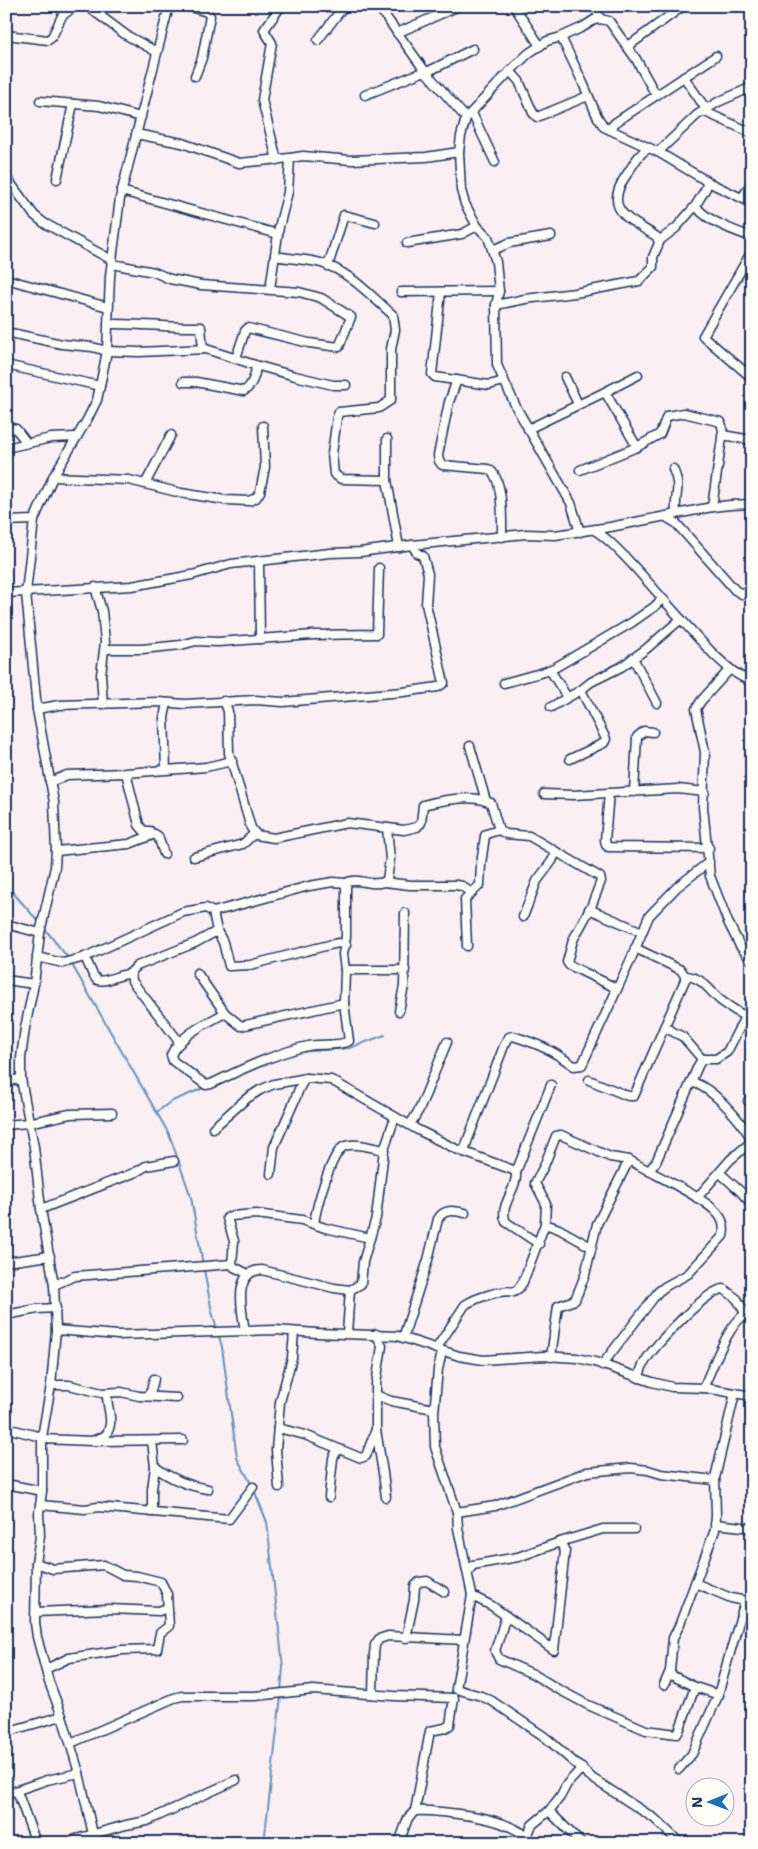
<svg xmlns="http://www.w3.org/2000/svg" width="758" height="1849" viewBox="0 0 758 1849" font-family="'Shantell Sans',sans-serif">
<style>
.lines{fill:none;stroke-linecap:round;stroke-linejoin:round}
.stream{stroke:#6791bc;stroke-width:2}
.minor-casing{stroke:#1b2f5e;stroke-width:11}
.minor{stroke:#fdfcf7;stroke-width:8}
</style>
<rect width="100%" height="100%" fill="#faf0f3"/>
<filter id="ink" filterUnits="userSpaceOnUse"><feTurbulence type="fractalNoise" baseFrequency=".02" numOctaves="2"/><feDisplacementMap in="SourceGraphic" scale="10" xChannelSelector="R" yChannelSelector="G"/><feConvolveMatrix kernelMatrix="1 2 1 2 8 2 1 2 1" color-interpolation-filters="sRGB"/></filter>
<g filter="url(#ink)">
<g class="lines">
<g class="stream">
<polyline points="6,885 39,922"/>
<polyline points="44,928 69,959"/>
<polyline points="71,963 169,1134 191,1197 203,1265"/>
<polyline points="252,1069 297,1052 349,1048 385,1035"/>
<polyline points="157,1112 170,1102 206,1087"/>
<polyline points="204,1270 212,1312 217,1329"/>
<polyline points="218,1333 222,1347 237,1458 252,1485"/>
<polyline points="254,1490 267,1522 283,1667 281,1691"/>
<polyline points="264,1843 281,1696"/>
</g>
<defs>
<g id="minor">
<polyline points="87,6 126,35 157,52"/>
<polyline points="187,6 207,12 210,16 202,58 195,76"/>
<polyline points="378,6 425,71 466,118"/>
<polyline points="514,6 540,46"/>
<polyline points="595,6 600,19"/>
<polyline points="397,33 459,6"/>
<polyline points="6,35 48,40 52,37 62,16 75,6"/>
<polyline points="561,37 583,83 597,116 604,127 658,152 710,183 752,203"/>
<polyline points="318,40 344,6"/>
<polyline points="627,47 683,6"/>
<polyline points="510,71 519,81 533,113 537,117 588,96"/>
<polyline points="427,72 473,49"/>
<polyline points="684,77 706,109"/>
<polyline points="365,95 425,71"/>
<polyline points="40,101 99,106 141,117"/>
<polyline points="703,111 752,133"/>
<polyline points="472,113 495,162"/>
<polyline points="609,129 616,122 716,56"/>
<polyline points="136,134 182,143 239,163 290,158 303,156 351,160 426,157 459,152"/>
<polyline points="658,152 697,115 718,102 752,87"/>
<polyline points="277,160 262,100 272,43 264,30 281,6"/>
<polyline points="6,177 34,215 44,223 112,260"/>
<polyline points="57,179 73,104"/>
<path d="M 707,181 L 706,188 L 696,205 C 702,219 737,232 752,237"/>
<polyline points="121,191 278,234"/>
<polyline points="742,198 752,182"/>
<polyline points="659,241 676,228 696,205"/>
<polyline points="407,243 462,234 477,226"/>
<polyline points="493,250 509,243 551,236"/>
<polyline points="752,251 703,336 752,378"/>
<path d="M 275,256 C 290,259 306,259 321,263 C 349,271 371,296 393,315 L 395,330 L 391,349 L 391,400 L 379,408 L 339,412 L 337,417 L 332,454 L 334,474 L 341,479 L 387,480"/>
<polyline points="112,264 154,272 170,279 201,285 299,292 321,298 351,317 339,347 309,343 248,328 245,331 236,358"/>
<polyline points="328,266 344,215 375,223"/>
<polyline points="6,279 108,307"/>
<polyline points="270,289 279,227 288,192 290,158"/>
<polyline points="401,292 499,291"/>
<polyline points="441,292 432,374 435,377 489,385 504,381"/>
<path d="M 496,305 L 525,299 L 575,293 L 639,281 L 653,267 L 653,257 L 659,243 L 657,237 C 630,219 601,211 627,174 C 634,164 638,154 649,148"/>
<path d="M 108,324 C 140,323 170,328 201,327 L 203,349"/>
<polyline points="6,332 62,344 92,347 107,351 139,352 206,349 255,365 295,376 333,385 346,385"/>
<polyline points="6,365 100,386"/>
<polyline points="565,377 578,404"/>
<path d="M 457,380 L 449,402 L 438,455 L 439,461 L 442,465 L 488,469 C 504,476 502,521 502,537"/>
<path d="M 183,382 L 196,382 L 244,391 C 251,387 257,374 255,365"/>
<polyline points="605,392 637,447 660,434 667,416 684,413 721,422 723,431 712,507"/>
<polyline points="6,427 16,429 27,443"/>
<polyline points="528,429 605,392 638,375"/>
<polyline points="722,435 752,440"/>
<polyline points="387,439 387,480 399,547"/>
<polyline points="6,448 51,438 77,437"/>
<path d="M 673,469 C 682,489 674,495 676,514"/>
<polyline points="580,470 637,447"/>
<polyline points="53,477 129,480 181,493 225,500 249,501 256,498 260,492 265,467 263,426"/>
<polyline points="145,484 171,435"/>
<polyline points="666,517 676,523 735,590 742,594 747,591 752,586"/>
<polyline points="6,521 34,520"/>
<path d="M 594,530 C 631,550 720,680 752,680"/>
<polyline points="580,532 571,503 516,407 497,365 496,305 499,291 496,262 488,237 477,226 465,204 461,190 459,152 461,136 466,118 510,71 529,53 547,41 561,37 583,27 594,20 600,19 609,21 636,59 656,95"/>
<polyline points="259,561 260,639"/>
<polyline points="95,587 102,611 105,642 101,675 103,704"/>
<polyline points="6,593 132,586 192,575 231,564 330,553 360,552 412,545 526,534 555,535 610,527 712,507 730,505 752,504"/>
<polyline points="105,649 142,649 181,645 196,641 218,642 313,635 377,634 379,568"/>
<polyline points="633,658 657,703"/>
<polyline points="730,669 701,701 696,709 705,752 703,807 710,876 728,922 740,946 752,961"/>
<polyline points="550,670 567,697"/>
<polyline points="747,680 752,669"/>
<polyline points="504,683 544,672 556,667 631,623 654,607 662,599"/>
<path d="M 224,701 L 228,711 L 229,753 L 251,828 L 256,835 L 274,838 L 347,823 L 404,830 L 417,827 L 421,823 L 423,805 C 442,800 473,794 491,803 L 499,830"/>
<polyline points="551,707 581,690 591,682 621,667 646,649 681,619"/>
<polyline points="37,709 59,705 158,702 185,704 255,700 283,702 403,692 438,687 444,683 426,604 428,574 423,556 417,553 412,545"/>
<polyline points="470,746 486,801"/>
<polyline points="570,759 604,743 606,739 581,690"/>
<polyline points="166,769 164,718 167,703"/>
<polyline points="126,773 139,825 144,831 150,831 151,835"/>
<polyline points="50,782 67,775 126,773 206,767 232,761"/>
<polyline points="634,792 637,737 644,731 653,732"/>
<polyline points="609,793 605,840 606,845 608,847 709,848"/>
<polyline points="544,794 574,795 678,789 705,792"/>
<polyline points="56,851 129,844 155,834 158,836 164,854"/>
<polyline points="194,857 243,844 255,833"/>
<polyline points="384,882 410,885 456,885 462,886 471,893"/>
<polyline points="589,909 642,932"/>
<polyline points="213,912 309,886 333,882 346,883"/>
<polyline points="523,917 537,881 552,861 556,852"/>
<polyline points="6,924 40,933"/>
<polyline points="467,946 465,899 480,885 481,864 485,836 486,834 499,830 506,834 529,836 600,877 601,881 591,907 573,940 567,962 569,965 612,986 616,991"/>
<polyline points="37,957 63,963 85,957 183,912 206,908 213,912 217,931 223,942 229,966 250,965 329,945 339,943 346,945"/>
<path d="M 85,957 L 93,975 L 97,980 C 108,983 119,973 131,974"/>
<polyline points="345,970 405,970"/>
<polyline points="197,973 225,1013 241,1026 344,1003"/>
<path d="M 685,976 C 701,976 709,990 720,1000 C 728,1006 736,1011 744,1016"/>
<polyline points="6,980 34,984"/>
<polyline points="399,1011 404,986 405,913"/>
<path d="M 225,1013 C 207,1023 180,1035 171,1055 L 173,1061 L 206,1085 L 211,1084 C 240,1070 276,1053 308,1046 C 320,1043 338,1047 349,1041 L 344,1003 L 345,970 L 343,954 L 346,937 L 346,883 C 358,876 374,889 387,880 L 390,859 L 387,828"/>
<polyline points="664,1027 683,1037 702,1059"/>
<polyline points="180,1043 132,981 131,972 137,966 195,943 217,931"/>
<polyline points="589,1080 628,1096 634,1096 685,980 685,976 681,970 635,948"/>
<polyline points="6,1081 21,1079"/>
<path d="M 691,1082 C 711,1086 742,1121 751,1139 L 750,1143 L 730,1160 L 697,1198"/>
<polyline points="748,1101 752,1098"/>
<polyline points="6,1125 28,1123 70,1114 112,1113"/>
<polyline points="410,1125 420,1108 447,1042"/>
<path d="M 213,1128 L 246,1099 L 260,1090 L 274,1084 L 307,1078 L 331,1080 L 418,1130 L 456,1149 L 513,1170 L 516,1172 C 518,1189 498,1206 506,1222 L 539,1244"/>
<path d="M 464,1152 L 468,1139 L 504,1046 L 509,1037 L 513,1036 C 538,1044 552,1050 574,1066 L 582,1065 L 631,959 L 649,916 L 677,887 L 709,862"/>
<polyline points="516,1172 551,1085"/>
<polyline points="720,1173 741,1192 752,1205"/>
<polyline points="271,1174 274,1147 294,1102 299,1089 305,1078"/>
<polyline points="41,1209 136,1172 146,1166 174,1161"/>
<path d="M 314,1224 C 316,1209 331,1151 345,1146 C 356,1142 372,1148 384,1150 L 395,1117"/>
<polyline points="545,1224 559,1229 591,1247"/>
<polyline points="370,1238 376,1218 384,1150"/>
<polyline points="6,1262 50,1256"/>
<polyline points="248,1274 234,1267 232,1264 234,1241 227,1218 231,1216 256,1214 302,1220 325,1228 370,1238 363,1262 361,1284 350,1290 347,1333"/>
<polyline points="54,1285 75,1276 232,1264"/>
<polyline points="6,1315 37,1309 56,1308"/>
<polyline points="56,1330 118,1335 275,1330 317,1333 398,1336 459,1356 483,1360 544,1356 577,1358 595,1362 652,1382 672,1387 705,1388 752,1396"/>
<path d="M 245,1331 C 242,1312 232,1270 262,1270 L 334,1288 L 350,1290"/>
<polyline points="376,1334 382,1346 376,1384 376,1430 383,1473 386,1497"/>
<path d="M 403,1338 L 428,1260 L 438,1219 C 444,1208 455,1211 465,1213"/>
<path d="M 436,1349 L 465,1305 C 475,1298 502,1289 514,1292 L 519,1288 L 523,1282 L 545,1224 L 546,1204 L 535,1183 L 544,1166 L 556,1136 L 561,1135 L 610,1157 L 629,1160 L 649,1171 L 656,1162 L 698,1066 L 702,1059 L 716,1059 L 727,1052 L 752,1003"/>
<polyline points="442,1352 438,1369 434,1413 435,1447 457,1512 458,1528 472,1595 456,1689 481,1696 492,1701 545,1737 592,1778 655,1819 680,1843"/>
<polyline points="551,1357 558,1306 575,1300 585,1275 597,1224 629,1160"/>
<path d="M 602,1365 L 658,1292 L 666,1286 L 688,1274 L 723,1236 C 725,1228 723,1220 718,1214 C 707,1200 666,1180 649,1171"/>
<path d="M 639,1378 C 640,1372 642,1366 646,1360 C 654,1346 709,1287 724,1289 L 737,1299 L 745,1313"/>
<polyline points="51,1385 69,1385 102,1393 121,1392 139,1396 177,1398"/>
<path d="M 703,1388 C 713,1368 730,1316 752,1311"/>
<polyline points="376,1395 391,1401 434,1409"/>
<polyline points="147,1396 151,1391 154,1379"/>
<polyline points="6,1428 42,1437"/>
<polyline points="278,1428 305,1435 361,1458 366,1456 375,1432"/>
<path d="M 42,1439 L 92,1441 L 105,1436 C 116,1422 106,1408 107,1393"/>
<polyline points="95,1441 183,1440"/>
<path d="M 152,1441 L 155,1467 C 171,1479 188,1486 208,1489"/>
<polyline points="6,1484 42,1491"/>
<polyline points="279,1487 276,1450 280,1402 292,1358 294,1332"/>
<polyline points="329,1497 333,1458 338,1449"/>
<polyline points="40,1505 85,1509 98,1507 132,1510 229,1519 253,1487"/>
<polyline points="152,1512 152,1489 155,1467"/>
<polyline points="457,1512 495,1506 587,1472 631,1468 648,1470 661,1474 715,1480"/>
<polyline points="715,1524 752,1528"/>
<polyline points="560,1542 603,1529 634,1529"/>
<polyline points="36,1563 53,1569 104,1565 123,1575 137,1576 161,1582 167,1594 169,1626 160,1633 157,1649 122,1650 69,1658 46,1669"/>
<polyline points="468,1572 473,1565 518,1557 560,1542 565,1551 554,1650 492,1606 472,1596"/>
<polyline points="695,1583 731,1598 745,1601 752,1599"/>
<polyline points="36,1612 109,1609 159,1611 167,1608"/>
<polyline points="506,1616 495,1651 499,1659 533,1674 556,1688 588,1705 646,1730 677,1734 679,1731 695,1687 669,1674"/>
<polyline points="406,1638 414,1600 415,1586 419,1582 427,1581 445,1592"/>
<polyline points="664,1685 670,1671 673,1638 679,1626 715,1530 716,1515 715,1478 735,1393"/>
<polyline points="695,1687 719,1695"/>
<polyline points="373,1694 374,1654 375,1645 379,1639 388,1636 464,1640"/>
<polyline points="6,1732 62,1716"/>
<polyline points="71,1743 174,1698 182,1696 255,1696 313,1690 394,1696 454,1698 450,1725 445,1728 430,1731 415,1811"/>
<polyline points="679,1769 692,1754 717,1698 745,1601"/>
<polyline points="17,1791 36,1843"/>
<polyline points="6,1794 47,1780 79,1773"/>
<polyline points="549,1811 581,1843"/>
<polyline points="17,1843 26,1843"/>
<polyline points="72,1843 76,1839 126,1825 147,1821 236,1780"/>
<polyline points="95,1843 79,1773 63,1719 49,1682 37,1637 35,1623 36,1563 40,1536 39,1513 42,1491 42,1437 51,1385 56,1330 54,1285 41,1209 34,1147 21,1079 21,1058 25,1028 34,984 40,933 55,867 56,851 54,802 37,709 26,593 34,520 53,477 87,420 97,400 100,386 107,351 110,276 120,198 169,6"/>
<path d="M 399,1843 L 408,1818 L 415,1811 C 427,1810 438,1812 450,1813 C 478,1816 503,1820 527,1836"/>
<polyline points="522,1843 528,1834 532,1825 549,1811 560,1797 567,1784 582,1768"/>
</g>
</defs>
<use href="#minor" class="minor-casing"/>
<use href="#minor" class="minor"/>
</g>
</g>
<rect width="758" height="1849" fill="none" stroke="#fdfcf7" stroke-width="25"/>
<rect x="12" y="12" width="733" height="1824" fill="none" stroke="#1b2f5e" stroke-width="2" filter="url(#ink)"/>
<g transform="translate(710 1802) rotate(269)"><circle r="24" fill="#fdfcf7" stroke="#a3aaba"/>
<path d="M0-4L9 19L0 12L-9 19Z" fill="#1f6fb2"/>
<text y="-8" font-size="14" font-weight="bold" text-anchor="middle" fill="#1b2f5e">N</text>
</g>
</svg>
